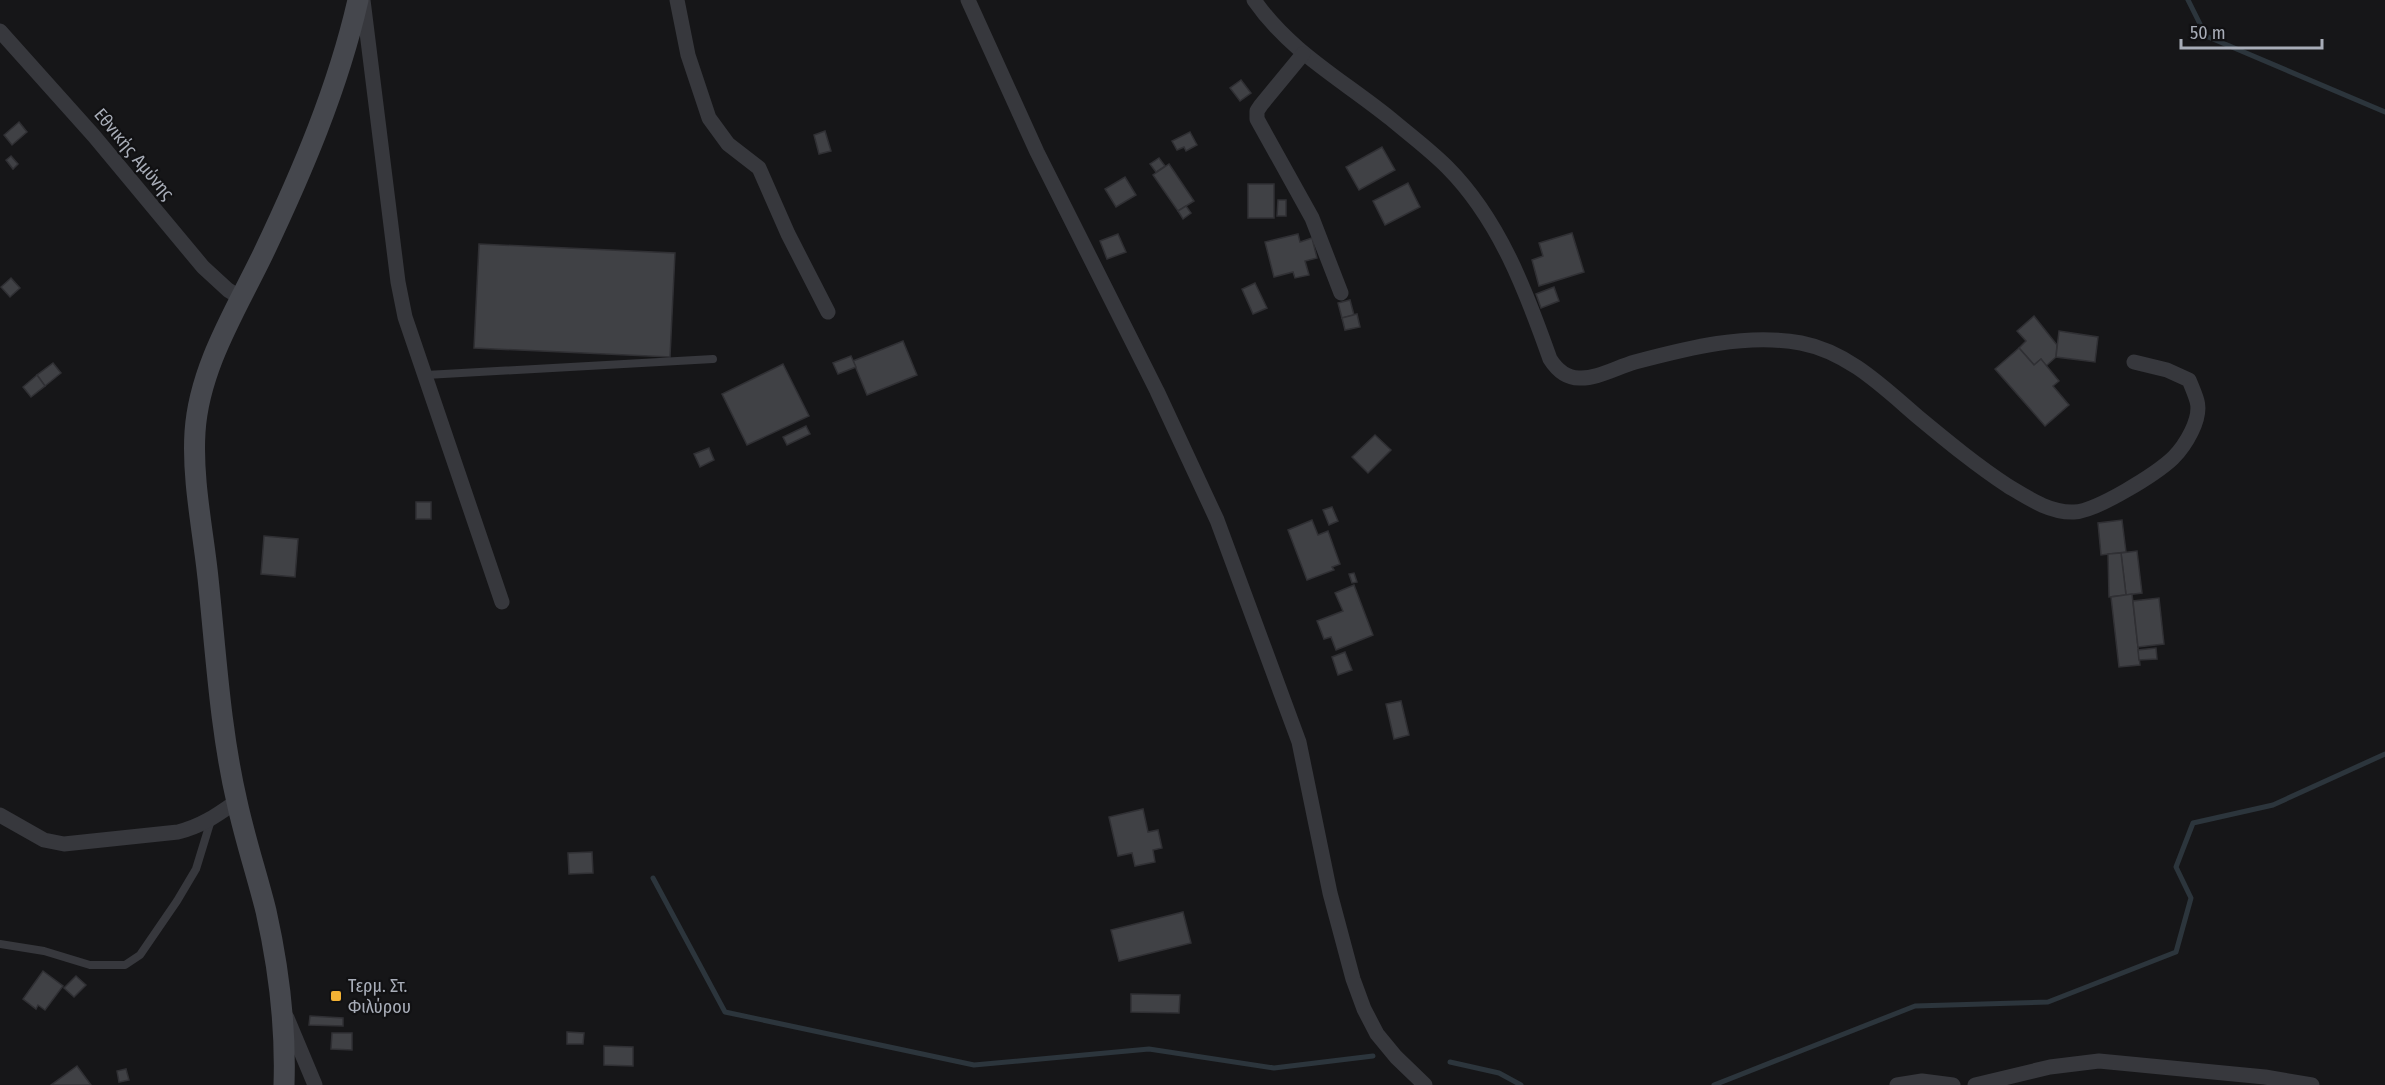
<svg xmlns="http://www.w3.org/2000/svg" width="2385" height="1085" viewBox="0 0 2385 1085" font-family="'Fira Sans Condensed',sans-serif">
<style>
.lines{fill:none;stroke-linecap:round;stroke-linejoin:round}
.stream{stroke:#2c353c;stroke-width:5}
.building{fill:#404145;stroke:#303034;stroke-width:1.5}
.lane{stroke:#37383d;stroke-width:8}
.street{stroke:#37383d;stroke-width:15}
.secondary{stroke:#45474d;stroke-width:21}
.poi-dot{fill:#f2b134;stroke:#111113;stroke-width:2}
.labels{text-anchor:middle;stroke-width:4.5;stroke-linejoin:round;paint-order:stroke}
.street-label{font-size:18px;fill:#a8adb8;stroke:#111113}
.poi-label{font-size:18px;fill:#a8adb8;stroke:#111113;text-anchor:start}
</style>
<rect width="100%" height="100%" fill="#161618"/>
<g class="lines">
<g class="stream">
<polyline points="2188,0 2206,36 2385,112"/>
<polyline points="653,878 725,1012 974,1065 1149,1049 1274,1068 1373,1056"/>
<polyline points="1450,1062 1499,1073 1521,1085"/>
<polyline points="1714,1085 1915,1006 2048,1002 2176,952 2191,898 2176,867 2193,823 2273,805 2385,754"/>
</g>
</g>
<g class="building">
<polygon points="1241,80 1251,93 1240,101 1230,88"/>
<polygon points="19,122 27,132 12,145 4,135"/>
<polygon points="825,131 831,151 819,154 814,135"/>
<polygon points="1190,132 1197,145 1186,151 1184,147 1177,150 1172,141"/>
<polygon points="1382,147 1395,170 1359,190 1346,167"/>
<polygon points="11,156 18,164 13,169 6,160"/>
<polygon points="1159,158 1165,166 1156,172 1150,164"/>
<polygon points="1169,164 1194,201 1178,211 1153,175"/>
<polygon points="1125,177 1136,195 1116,207 1105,189"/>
<polygon points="1408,183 1420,207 1385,225 1373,201"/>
<rect x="1248" y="184" width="26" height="34"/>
<polygon points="1278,200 1286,200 1286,216 1277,216"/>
<polygon points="1186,206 1191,213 1183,219 1178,211"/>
<polygon points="1572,233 1584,272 1539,286 1532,260 1543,256 1539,243"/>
<polygon points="1118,234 1126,252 1107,259 1100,241"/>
<polygon points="1298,234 1300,242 1312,238 1317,258 1305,261 1309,275 1295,278 1293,272 1274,277 1265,242"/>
<polygon points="479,244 675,253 670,357 474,348"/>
<polygon points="11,278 20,288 10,297 1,287"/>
<polygon points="1255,283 1267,308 1253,314 1242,289"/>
<polygon points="1554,287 1559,301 1541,308 1536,294"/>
<polygon points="1350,300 1354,315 1342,318 1338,303"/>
<polygon points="1357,314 1360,327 1345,330 1342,318"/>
<polygon points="2034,316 2057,345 2056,357 2046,366 2041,359 2034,365 2019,348 2026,341 2017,331"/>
<polygon points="2059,331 2098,337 2095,362 2056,357"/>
<polygon points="903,341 917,375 867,395 853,361"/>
<polygon points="2019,348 2034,365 2041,359 2059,381 2053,386 2069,405 2045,426 1995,369"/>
<polygon points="851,356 856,367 838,374 833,363"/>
<polygon points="53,363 61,373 45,386 37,375"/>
<polygon points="783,364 809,416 747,445 722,394"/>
<polygon points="37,375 45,386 31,397 23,387"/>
<polygon points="806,426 810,434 787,445 783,437"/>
<polygon points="1375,435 1391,450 1368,473 1352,457"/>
<polygon points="709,448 714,460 700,467 694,454"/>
<rect x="416" y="502" width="15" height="17"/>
<polygon points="1332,507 1338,521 1329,525 1323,510"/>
<polygon points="1312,520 1318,535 1328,531 1340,564 1332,567 1334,570 1307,580 1288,530"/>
<polygon points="2122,520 2126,552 2101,555 2098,523"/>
<polygon points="264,536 298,539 295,577 261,574"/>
<polygon points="2137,551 2142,593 2126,595 2121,553"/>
<polygon points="2121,553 2126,595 2109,597 2108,554"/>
<polygon points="1354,573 1357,582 1352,583 1349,574"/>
<polygon points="1354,585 1373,635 1336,650 1331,637 1324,639 1317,621 1343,611 1335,593"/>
<polygon points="2132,594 2140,665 2119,667 2111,597"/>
<polygon points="2159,598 2164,644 2138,647 2133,601"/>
<polygon points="2156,648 2157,659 2139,660 2138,650"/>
<polygon points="1345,652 1352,670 1338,675 1332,657"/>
<polygon points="1401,701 1409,735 1394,739 1386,704"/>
<polygon points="1143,809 1148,832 1158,830 1162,848 1153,850 1155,862 1135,866 1132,853 1118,856 1109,817"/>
<polygon points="592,852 593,873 569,874 568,853"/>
<polygon points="1183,912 1191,943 1119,961 1111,930"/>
<polygon points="43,971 63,986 45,1010 38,1005 36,1009 23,999"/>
<polygon points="76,976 86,985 74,997 64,988"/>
<polygon points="1131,994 1180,995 1179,1013 1131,1012"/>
<polygon points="310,1016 343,1018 343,1026 309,1025"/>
<polygon points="567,1032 584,1033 583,1044 567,1044"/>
<polygon points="332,1033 352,1033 352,1050 331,1049"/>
<polygon points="604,1046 633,1047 633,1066 604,1065"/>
<polygon points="77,1066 91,1085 51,1085"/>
<polygon points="126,1069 129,1080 119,1082 117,1071"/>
</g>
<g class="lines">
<g class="lane">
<polyline points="426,375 713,359"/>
<polyline points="0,944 44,951 90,965 125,965 140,955 177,901 196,869 211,820"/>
</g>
<g class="street">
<polyline points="363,0 398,282 405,317 502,602"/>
<polyline points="677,0 688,55 709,118 728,144 759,168 788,234 828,312"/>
<polyline points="968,0 1037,152 1157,391 1217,520 1299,742 1330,893 1353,979 1364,1009 1377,1034 1396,1057 1425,1085"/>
<path d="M 1254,0 C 1290,52 1343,80 1391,119 C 1410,135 1430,150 1447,167 C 1499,219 1526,291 1550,359 C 1557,370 1566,378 1579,378 C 1597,379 1617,367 1635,362 C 1688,348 1746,333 1801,343 C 1848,352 1883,387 1918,417 C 1947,441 1976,465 2008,486 C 2028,498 2050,513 2074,512 C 2097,511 2156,474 2173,458 C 2185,446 2202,419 2197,401 C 2195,394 2192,387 2189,380 L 2167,370 L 2134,362"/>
<polyline points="0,31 94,136 203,267 228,290 241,298"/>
<polyline points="1303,54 1261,105 1257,111 1257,119 1312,218 1341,293"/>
<path d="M 0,815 L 44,840 L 64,844 L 178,832 C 202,826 217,815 237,801"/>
<polyline points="287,1018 315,1085"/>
<polyline points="1897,1085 1922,1081 1953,1085"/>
<polyline points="1975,1085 2050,1067 2099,1061 2265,1077 2312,1085"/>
</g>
<path class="secondary" d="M 284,1085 C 286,1026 279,969 266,911 C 257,875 245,839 237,802 C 220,729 216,653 208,578 C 203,530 192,480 195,432 C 199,368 236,310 263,254 C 302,172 338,88 358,0"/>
</g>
<rect class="poi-dot" x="330" y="990" width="12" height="12" rx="3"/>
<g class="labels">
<g class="street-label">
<text transform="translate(134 154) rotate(50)" y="6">Εθνικής Αμύνης</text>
</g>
<g class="poi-label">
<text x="348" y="992">Τερμ. Στ.<tspan x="348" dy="21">Φιλύρου</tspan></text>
</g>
</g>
<path d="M2181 39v9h141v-9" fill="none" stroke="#a8adb8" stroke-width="3"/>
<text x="2190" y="39" font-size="18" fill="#a8adb8" stroke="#111113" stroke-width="4.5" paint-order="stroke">50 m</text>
</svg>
